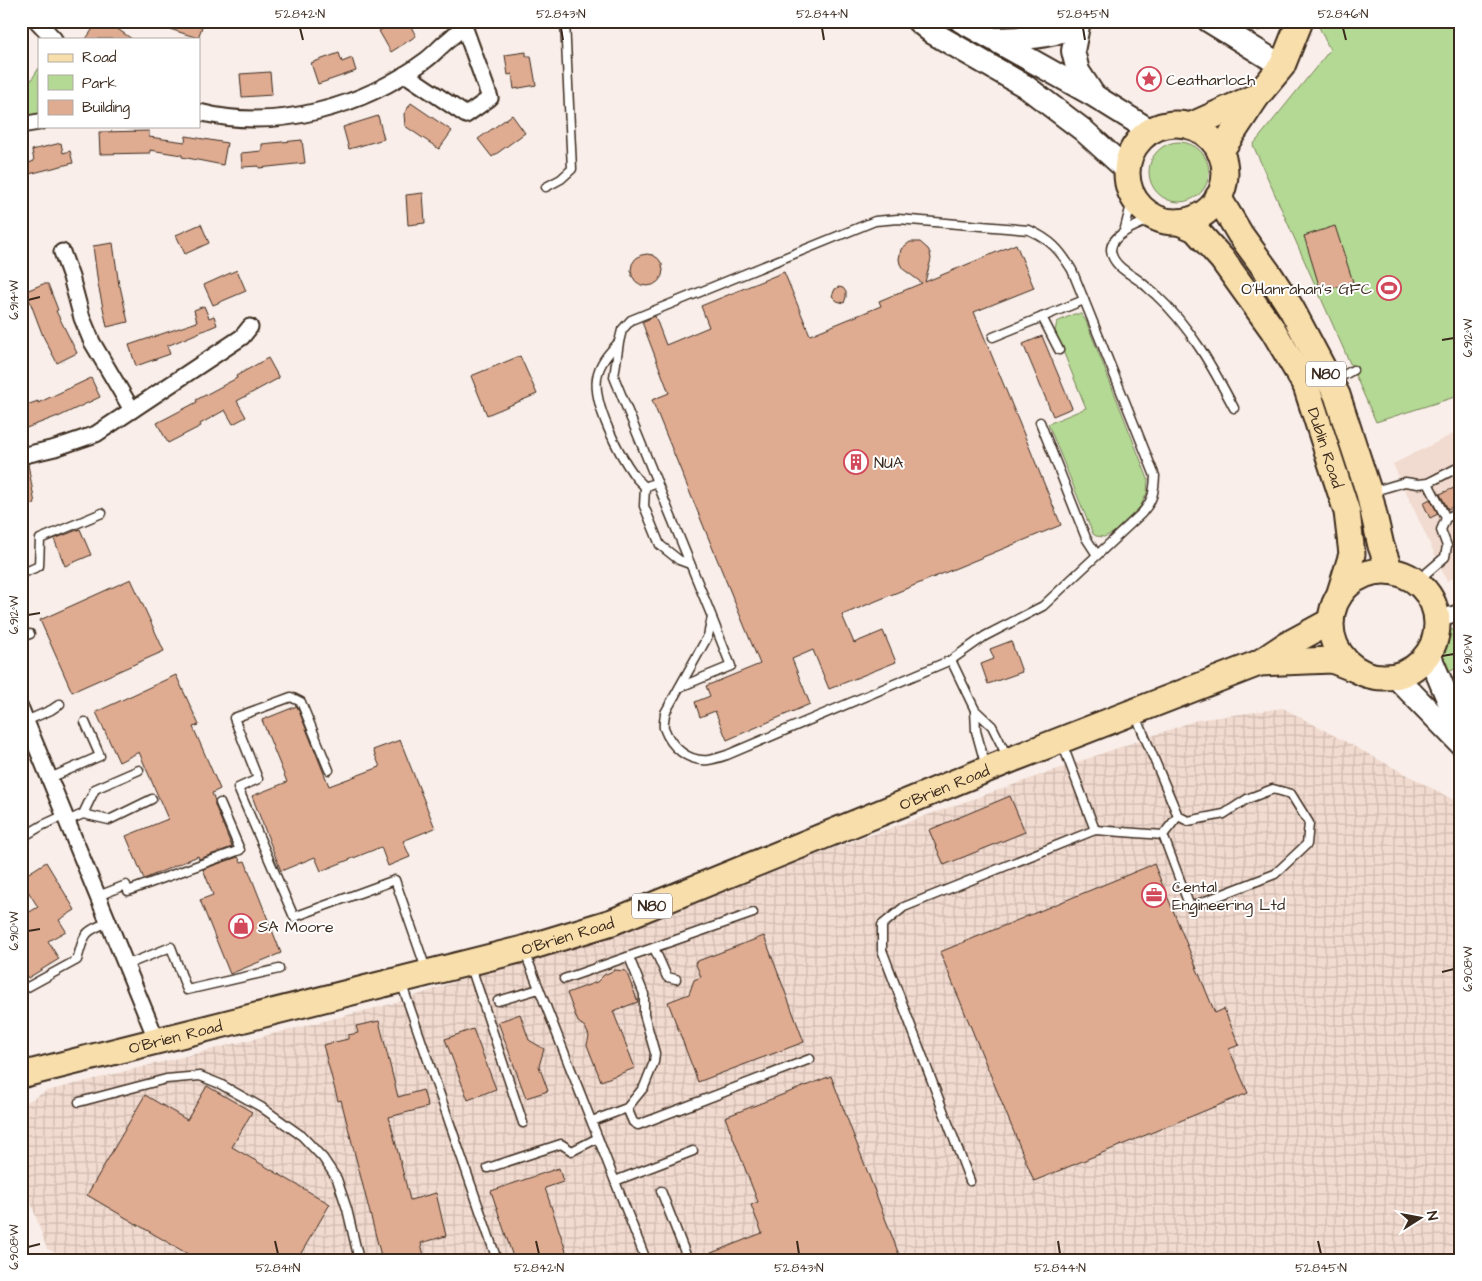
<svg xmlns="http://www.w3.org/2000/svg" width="1482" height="1281" viewBox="0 0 1482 1281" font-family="'Architects Daughter',sans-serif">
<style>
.built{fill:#f1dacf}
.industrial{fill:url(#industrial-grid)}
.green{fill:#b4d994;stroke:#788259}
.cemetery{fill:url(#cemetery-stones);stroke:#788259}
.park{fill:url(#park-dots);stroke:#788259}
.building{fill:#dfac92;stroke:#3b2a1e}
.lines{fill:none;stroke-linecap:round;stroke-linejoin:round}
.service-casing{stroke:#3b2a1e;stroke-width:11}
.minor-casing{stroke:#3b2a1e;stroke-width:19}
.secondary-casing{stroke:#3b2a1e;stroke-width:26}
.primary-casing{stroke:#3b2a1e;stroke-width:29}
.service{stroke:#fff;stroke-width:8}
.minor{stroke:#fff;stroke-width:15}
.secondary{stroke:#fff;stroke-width:22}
.primary{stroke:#f8deab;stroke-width:25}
.ticks{fill:none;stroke:#3b2a1e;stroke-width:2}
.labels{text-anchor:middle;stroke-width:4;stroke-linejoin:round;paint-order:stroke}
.shield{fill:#fff;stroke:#766a62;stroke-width:1}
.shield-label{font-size:15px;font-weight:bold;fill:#3b2a1e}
.poi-label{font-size:16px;fill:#3b2a1e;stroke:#fff;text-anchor:start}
.street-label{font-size:16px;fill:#3b2a1e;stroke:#fff}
.neatline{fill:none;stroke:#3b2a1e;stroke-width:2}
.ticks-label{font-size:12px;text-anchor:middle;fill:#3b2a1e}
</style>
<defs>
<pattern id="industrial-grid" width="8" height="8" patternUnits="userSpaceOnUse" patternTransform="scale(1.25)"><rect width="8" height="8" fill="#f1dacf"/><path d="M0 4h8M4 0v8" fill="none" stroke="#d0bbb1"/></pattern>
<pattern id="cemetery-stones" width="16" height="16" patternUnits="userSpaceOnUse" patternTransform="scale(1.25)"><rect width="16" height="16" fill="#b4d994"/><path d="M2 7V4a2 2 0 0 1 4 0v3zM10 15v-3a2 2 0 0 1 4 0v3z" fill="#9cba7f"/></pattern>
<pattern id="park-dots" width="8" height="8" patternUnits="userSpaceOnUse" patternTransform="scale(1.25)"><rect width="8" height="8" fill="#b4d994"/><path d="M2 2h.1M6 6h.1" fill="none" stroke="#9cba7f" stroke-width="1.8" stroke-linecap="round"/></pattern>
</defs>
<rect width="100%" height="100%" fill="#f9eee9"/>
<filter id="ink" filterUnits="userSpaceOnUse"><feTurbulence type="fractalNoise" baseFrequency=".02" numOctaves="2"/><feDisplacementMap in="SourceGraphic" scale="10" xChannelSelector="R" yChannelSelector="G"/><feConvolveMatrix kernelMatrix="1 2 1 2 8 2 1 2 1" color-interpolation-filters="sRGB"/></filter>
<g filter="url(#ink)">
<polygon class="built" points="1461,430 1461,574 1447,581 1393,464"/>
<polygon class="industrial" points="1283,708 1461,804 1461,1260 70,1260 47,1249 21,1174 21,1105 47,1091 395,1003 1197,720"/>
<g class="green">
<polygon points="1319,21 1461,21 1461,395 1376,422 1253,145 1330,50 1319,27"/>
<polygon points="39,68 39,117 21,121 21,96"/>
<circle cx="1179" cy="172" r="30"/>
<polygon points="1074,314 1081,314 1086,321 1148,479 1147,493 1140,507 1113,533 1104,537 1096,536 1093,534 1048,424 1086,408 1055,331 1057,322"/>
<path d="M 1456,628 L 1461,640 L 1461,667 L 1450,671 L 1445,669 C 1444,659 1439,640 1448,632 C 1449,631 1456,628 1456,628 Z"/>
</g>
<polygon class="cemetery" points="984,21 1065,21 1031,31 994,28"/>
<polygon class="park" points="1241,21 1279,21 1277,26 1258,31"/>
<g class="building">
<polygon points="98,21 106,21 132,39 86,39"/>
<polygon points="154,21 187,21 202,27 198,38 154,24"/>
<polygon points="396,21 408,21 416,36 391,52 379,31"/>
<polygon points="526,52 526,56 531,56 536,85 514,89 512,74 508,75 505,55"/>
<polygon points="339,53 342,62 352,58 356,71 318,84 311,63"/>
<polygon points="270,72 272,95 242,97 240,74"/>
<polygon points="411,103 452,131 439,149 405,126 404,114"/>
<polygon points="512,115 525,133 492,157 478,139"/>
<polygon points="378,116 384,139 349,149 343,127"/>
<polygon points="149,131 149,137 185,142 186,136 227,143 223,165 182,157 182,155 150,150 150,153 100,154 99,132"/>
<polygon points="302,140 305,163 259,168 259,166 242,167 241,153 262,151 262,144"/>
<polygon points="61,143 63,153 70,151 73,163 21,176 21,166 34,161 32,150"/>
<polygon points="423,193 425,223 408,225 406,195"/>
<polygon points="201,224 209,243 185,254 176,235"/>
<polygon points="1335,226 1353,282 1321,292 1304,236"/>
<polygon points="910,242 920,242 928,249 930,253 931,259 925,282 1016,244 1034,288 974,312 1061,525 842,615 854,643 883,631 896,662 829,689 813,650 792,659 810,704 727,740 715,711 700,717 695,702 710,696 706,686 760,664 652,400 669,393 642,322 655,316 666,345 709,327 701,306 784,272 810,335 881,306 879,301 922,283 903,269 900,264 899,259 901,249"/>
<polygon points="113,243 119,286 120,286 128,322 107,327 98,284 93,246"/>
<circle cx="647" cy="270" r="16"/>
<polygon points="237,270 246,291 213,305 204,285"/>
<polygon points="43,284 48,284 58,310 56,311 77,353 57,363 43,336 26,291"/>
<polygon points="839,287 843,288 846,292 846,297 844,303 837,301 832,296 835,289"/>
<polygon points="204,306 209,318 214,316 217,325 167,346 170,354 136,366 129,345 197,322 194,310"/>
<polygon points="1042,336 1072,408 1053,416 1023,344"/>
<polygon points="520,356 537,394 487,415 471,376"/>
<polygon points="268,358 279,378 237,401 246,417 233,424 225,410 200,424 201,426 168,443 157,423 197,402 196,400 237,378 236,376"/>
<polygon points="91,378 100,397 58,417 58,416 21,430 21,407 38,401 38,403"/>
<polygon points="28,464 35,504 21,507 21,465"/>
<polygon points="1461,485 1461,503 1448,509 1440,494"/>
<polygon points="1430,499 1438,514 1430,518 1423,503"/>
<polygon points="80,529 91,555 65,566 54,539"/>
<polygon points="131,579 164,651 72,692 40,620"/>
<polygon points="1011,641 1022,672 988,684 981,664 994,659 990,649"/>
<polygon points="176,675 199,725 193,727 220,789 212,793 215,801 215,805 232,847 199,859 198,856 144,879 126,836 168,819 139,752 119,762 96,712"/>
<polygon points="297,706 329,786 380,767 373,750 400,740 435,828 403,841 410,857 388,866 381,847 321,871 315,857 281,871 252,796 287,782 262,720"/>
<polygon points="1010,796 1025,832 944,865 929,830"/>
<polygon points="238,857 241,862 245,861 281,953 230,974 200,900 213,895 203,869"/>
<polygon points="46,862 75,910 59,920 66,931 48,941 59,959 28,978 21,967 21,917 38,907 21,880 21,878"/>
<polygon points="1154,864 1215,1013 1224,1009 1239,1045 1229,1049 1248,1093 1034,1181 940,952"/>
<polygon points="764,936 804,1042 698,1082 668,1002 689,994 694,980 701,977 695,962"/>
<polygon points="615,970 626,971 638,1002 613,1011 635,1068 601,1081 587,1045 589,1036 585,1027 578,1022 567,993 597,982 604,975"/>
<polygon points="520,1014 529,1040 544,1049 539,1066 548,1091 526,1098 498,1022"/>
<polygon points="379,1021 398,1097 423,1090 428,1107 389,1117 410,1200 436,1193 446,1236 421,1243 425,1260 382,1260 341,1100 338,1101 323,1045 348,1039 348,1035 358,1033 356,1026"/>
<polygon points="473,1029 496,1089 468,1100 445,1039"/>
<polygon points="831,1076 901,1260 696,1260 696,1259 762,1233 751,1205 758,1202 725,1117"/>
<polygon points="207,1086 252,1112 232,1147 330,1204 297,1260 198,1260 87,1195 145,1095 187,1120"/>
<polygon points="559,1168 563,1182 545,1188 569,1260 514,1260 491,1191"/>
</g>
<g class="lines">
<defs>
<g id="service">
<polyline points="546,187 561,179 572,169 565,21"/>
<path d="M 1155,218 C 1143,223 1111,233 1111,250 C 1112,266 1131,274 1141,282 C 1146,286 1151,291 1156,295 C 1190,326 1213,368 1234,408"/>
<polyline points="1124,232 1133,197"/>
<polyline points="1042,317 1059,350"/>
<polyline points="993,337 1084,300"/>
<path d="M 619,342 C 609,353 599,363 597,378 C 593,405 619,454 634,475 C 637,480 642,483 645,487 L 657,482"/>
<polyline points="1332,382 1353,370"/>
<polyline points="1040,422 1086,538 1097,555"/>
<polyline points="1428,483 1446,518"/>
<polyline points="645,487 644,506 660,545 679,560 690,564"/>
<polyline points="1371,492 1405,482 1418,484 1428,483 1461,466"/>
<polyline points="21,574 39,566 40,539 102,513"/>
<polyline points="1416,582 1445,557 1447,546 1441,530 1446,518 1461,511"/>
<polyline points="21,637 30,634"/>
<path d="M 951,660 L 985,636 L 1043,606 L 1142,513 C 1153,500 1154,493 1155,476 L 1072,270 C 1060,250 1051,240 1029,230 L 898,219 L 875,221 L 631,320 L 622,330 L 619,342 L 614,377 L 712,617 L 708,636 L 665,713 C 665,717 663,724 664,728 C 671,747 688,762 708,760 C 715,759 721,757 727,755 L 951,660 L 975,710"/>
<polyline points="680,687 731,666 712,618"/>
<polyline points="1136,716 1178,816 1188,821 1224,814 1247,799 1273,789 1291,794 1309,823 1307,844 1275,874 1190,907 1163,835 1178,816"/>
<polyline points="26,721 51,710 60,704"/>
<polyline points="1062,743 1095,830"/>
<polyline points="986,767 976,731 975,710 992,726 1008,758"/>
<polyline points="329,770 301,702 291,697 234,718 258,779 238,788 294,917 395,880 426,969"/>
<polyline points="50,778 100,756 85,722"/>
<polyline points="83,814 109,820 152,799"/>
<polyline points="67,821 83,814 95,789 139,770"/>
<polyline points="21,838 43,825 65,815"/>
<polyline points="98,896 126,885 128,891 240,850 220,803"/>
<polyline points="654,948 667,977 676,979"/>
<polyline points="525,953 646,1260"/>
<polyline points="126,965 171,947 187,990 279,969"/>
<polyline points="471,967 523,1123"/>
<polyline points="564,979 753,913"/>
<polyline points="401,982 497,1260"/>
<path d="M 21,985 L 24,989 L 77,960 C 85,934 82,932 109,922"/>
<polyline points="498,1001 539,989"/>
<polyline points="79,1102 166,1079 200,1076 220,1084 261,1107 302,1136 323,1158 337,1179 347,1209 359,1260"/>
<polyline points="627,1108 633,1122 638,1125 810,1059"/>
<polyline points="592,1121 627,1108 644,1087 654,1062 655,1053 644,1014 644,994 629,957"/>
<polyline points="488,1168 561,1144 572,1151 598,1138"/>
<polyline points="615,1181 693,1151"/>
<polyline points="970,1181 882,950 882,925 904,907 1095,830 1163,835"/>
<polyline points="661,1191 688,1260"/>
</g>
<g id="minor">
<polyline points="37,21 54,39"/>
<polyline points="405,74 466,115 490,98 464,26"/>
<path d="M 199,112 C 276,132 363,107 426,60 C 433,55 439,48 446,42 C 454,35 462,29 468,21"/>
<polyline points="21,125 39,122"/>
<polyline points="62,252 71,277 82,318 92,342 132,410"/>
<polyline points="21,456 55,448 96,434 242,337 250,327"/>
<polyline points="1437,619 1461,612"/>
<polyline points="21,709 157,1041"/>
</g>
<g id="secondary">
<polyline points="918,21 933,33 1025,86 1083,130 1127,170"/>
<polyline points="961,21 1093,95 1151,131"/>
<polyline points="1079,21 1073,51 1078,71 1093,94"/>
<polyline points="1209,21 1282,66"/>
<path d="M 994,39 C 1020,38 1057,39 1078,22"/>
<polyline points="1428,652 1461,730"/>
<polyline points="1395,676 1461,744"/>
</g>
<g id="primary">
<circle cx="1176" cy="173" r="49"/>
<polyline points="1190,126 1257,96"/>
<polyline points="1220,152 1257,96 1282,66 1300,21"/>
<polyline points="1218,197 1240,234 1269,274 1291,308 1337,395 1369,493 1381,546 1390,571"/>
<path id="s1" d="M 1179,222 L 1195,229 L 1222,259 L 1273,330 L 1306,386 L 1347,512 L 1352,554 L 1339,596"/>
<circle cx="1384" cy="624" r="53"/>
<polyline points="1259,663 1332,660 1355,669"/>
<path id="s2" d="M 21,1075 L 523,949 L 612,922 L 1010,760 L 1259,663 L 1283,647 L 1331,621"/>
</g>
</defs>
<use href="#service" class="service-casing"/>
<use href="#minor" class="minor-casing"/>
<use href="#secondary" class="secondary-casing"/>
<use href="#primary" class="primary-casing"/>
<use href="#service" class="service"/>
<use href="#minor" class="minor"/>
<use href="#secondary" class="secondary"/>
<use href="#primary" class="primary"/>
</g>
</g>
<path class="ticks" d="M 300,28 L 303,40M 561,28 L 563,40M 822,28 L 824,40M 1083,28 L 1085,40M 1343,28 L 1346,40M 28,300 L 40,297M 1442,340 L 1454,338M 28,615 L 40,613M 1442,656 L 1454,654M 28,931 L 40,929M 1442,972 L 1454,969M 275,1241 L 278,1254M 536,1241 L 539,1254M 797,1241 L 799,1254M 1058,1241 L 1060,1254M 1318,1241 L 1321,1254M 28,1247 L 40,1244"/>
<defs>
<symbol id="sight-ring" viewBox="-11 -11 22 22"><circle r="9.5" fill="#fff" stroke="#d1495b" stroke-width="1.5"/><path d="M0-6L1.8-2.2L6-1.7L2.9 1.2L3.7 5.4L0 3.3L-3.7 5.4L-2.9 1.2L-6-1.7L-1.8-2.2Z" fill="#d1495b"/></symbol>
<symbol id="stadium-ring" viewBox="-11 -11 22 22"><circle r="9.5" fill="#fff" stroke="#d1495b" stroke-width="1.5"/><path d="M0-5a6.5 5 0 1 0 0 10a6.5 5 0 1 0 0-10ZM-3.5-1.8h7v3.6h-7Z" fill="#d1495b"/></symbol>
<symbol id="building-ring" viewBox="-11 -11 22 22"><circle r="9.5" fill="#fff" stroke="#d1495b" stroke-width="1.5"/><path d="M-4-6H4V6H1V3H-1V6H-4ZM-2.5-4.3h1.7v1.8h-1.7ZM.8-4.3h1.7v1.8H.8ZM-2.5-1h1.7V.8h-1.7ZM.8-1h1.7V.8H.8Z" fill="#d1495b"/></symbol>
<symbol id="office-ring" viewBox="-11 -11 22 22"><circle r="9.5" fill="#fff" stroke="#d1495b" stroke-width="1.5"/><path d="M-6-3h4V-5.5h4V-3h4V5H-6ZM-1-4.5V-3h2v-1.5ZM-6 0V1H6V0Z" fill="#d1495b"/></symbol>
<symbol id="shop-ring" viewBox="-11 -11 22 22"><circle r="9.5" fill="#fff" stroke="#d1495b" stroke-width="1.5"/><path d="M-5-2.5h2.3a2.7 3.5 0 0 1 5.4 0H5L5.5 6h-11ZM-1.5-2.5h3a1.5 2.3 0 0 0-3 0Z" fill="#d1495b"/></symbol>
</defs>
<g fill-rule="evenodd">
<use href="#sight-ring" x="1135" y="65" width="28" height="28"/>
<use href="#stadium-ring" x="1375" y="274" width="28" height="28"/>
<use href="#building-ring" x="842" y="448" width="28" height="28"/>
<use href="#office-ring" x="1140" y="881" width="28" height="28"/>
<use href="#shop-ring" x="227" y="912" width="28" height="28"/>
</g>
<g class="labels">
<g class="shield">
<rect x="1306" y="361.5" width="40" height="25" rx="4"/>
<rect x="632" y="893.5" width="40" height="25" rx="4"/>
</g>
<g class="shield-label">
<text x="1326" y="379">N80</text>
<text x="652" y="911">N80</text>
</g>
<g class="poi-label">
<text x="1166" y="85">Ceatharloch</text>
<text x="1372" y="294" text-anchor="end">O'Hanrahan's GFC</text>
<text x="874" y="468">NUA</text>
<text x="1172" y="892">Cental<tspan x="1172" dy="18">Engineering Ltd</tspan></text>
<text x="258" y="932">SA Moore</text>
</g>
<g class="street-label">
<text dy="6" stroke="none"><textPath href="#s1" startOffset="275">Dublin Road</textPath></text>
<text dy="6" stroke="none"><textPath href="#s2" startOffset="969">O'Brien Road</textPath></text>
<text dy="6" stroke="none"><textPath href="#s2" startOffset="564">O'Brien Road</textPath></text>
<text dy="6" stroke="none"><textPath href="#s2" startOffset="159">O'Brien Road</textPath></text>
</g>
</g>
<rect width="1482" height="1281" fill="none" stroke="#fff" stroke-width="55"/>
<rect x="38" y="38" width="162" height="90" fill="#ffffff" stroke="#b1aaa5"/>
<rect x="48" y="54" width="25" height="8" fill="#f8deab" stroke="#b1aaa5"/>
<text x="82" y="62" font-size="15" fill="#3b2a1e">Road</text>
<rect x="48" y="75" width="25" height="15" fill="#b4d994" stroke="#b1aaa5"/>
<text x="82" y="88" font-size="15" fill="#3b2a1e">Park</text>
<rect x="48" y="100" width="25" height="15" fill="#dfac92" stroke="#b1aaa5"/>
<text x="82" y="112" font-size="15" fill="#3b2a1e">Building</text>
<g transform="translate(1420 1218) rotate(79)" stroke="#ffffff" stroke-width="4" paint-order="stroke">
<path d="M0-4L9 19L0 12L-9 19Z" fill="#3b2a1e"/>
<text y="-8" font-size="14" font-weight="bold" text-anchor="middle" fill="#3b2a1e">N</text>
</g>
<rect x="28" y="28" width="1426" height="1226" class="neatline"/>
<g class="ticks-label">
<text x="300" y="18">52.842°N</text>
<text x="561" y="18">52.843°N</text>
<text x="822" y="18">52.844°N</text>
<text x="1083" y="18">52.845°N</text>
<text x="1343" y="18">52.846°N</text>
<text transform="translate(14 300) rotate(-90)" y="4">6.914°W</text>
<text transform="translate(1468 338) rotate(-90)" y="4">6.912°W</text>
<text transform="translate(14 615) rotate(-90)" y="4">6.912°W</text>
<text transform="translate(1468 654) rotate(-90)" y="4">6.910°W</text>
<text transform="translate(14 931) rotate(-90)" y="4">6.910°W</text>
<text transform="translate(1468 969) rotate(-90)" y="4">6.908°W</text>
<text transform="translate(14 1247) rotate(-90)" y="4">6.908°W</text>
<text x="278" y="1272">52.841°N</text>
<text x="539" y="1272">52.842°N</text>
<text x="799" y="1272">52.843°N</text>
<text x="1060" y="1272">52.844°N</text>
<text x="1321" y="1272">52.845°N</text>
</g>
</svg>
